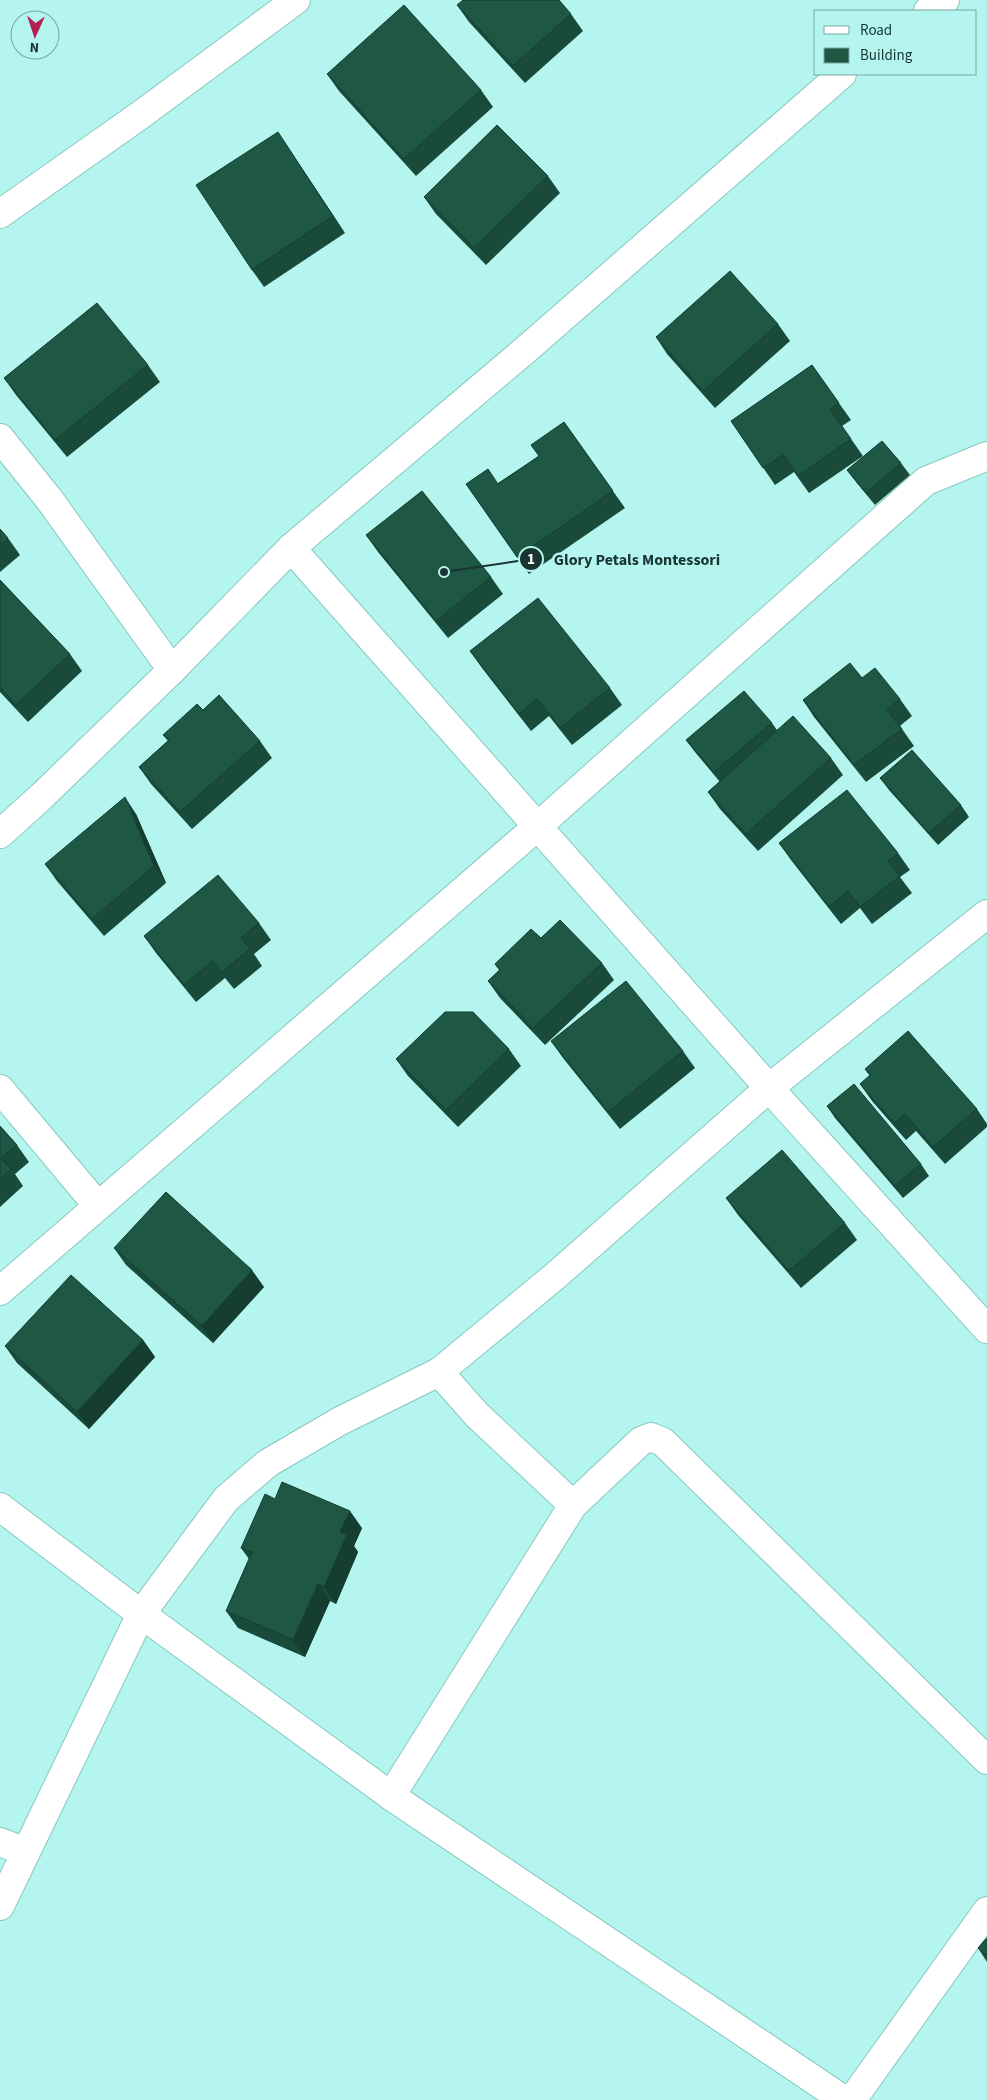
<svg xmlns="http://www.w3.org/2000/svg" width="987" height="2100" viewBox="0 0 987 2100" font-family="'Source Sans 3',sans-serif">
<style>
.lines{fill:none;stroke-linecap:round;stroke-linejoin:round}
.street-casing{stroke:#87c8c1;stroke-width:30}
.street{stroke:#fff;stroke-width:28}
.wall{fill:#1a4b3a}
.shaded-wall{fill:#153d30}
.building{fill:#1e5744;stroke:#153d30}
.leader{fill:none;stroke:#193431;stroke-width:2}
.callout-dot{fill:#193431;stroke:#b4f6ef;stroke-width:2}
.mark-label{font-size:15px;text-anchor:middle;font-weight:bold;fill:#fff}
.callout-label{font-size:16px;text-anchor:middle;font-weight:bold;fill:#193431;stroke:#b4f6ef;stroke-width:5;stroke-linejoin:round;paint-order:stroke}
</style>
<rect width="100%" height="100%" fill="#b4f6ef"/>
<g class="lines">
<defs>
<g id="street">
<polyline points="928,11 945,0"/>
<polyline points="0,214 139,116 296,0"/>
<polyline points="0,438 49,499 172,670"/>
<polyline points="291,548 769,1088 987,1329"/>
<polyline points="0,834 42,796 172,670 291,548 523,352 842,74"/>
<polyline points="0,1089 98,1206"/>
<polyline points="0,1291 538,826 926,481 987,456"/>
<polyline points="439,1372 477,1415 573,1505"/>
<polyline points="0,1507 141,1614 391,1796 844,2100"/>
<polyline points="391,1796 573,1505 641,1441 651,1437 663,1442 987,1760"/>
<polyline points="0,1842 26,1852"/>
<polyline points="0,1906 141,1614 226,1499 268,1463 340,1421 439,1372 554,1277 769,1088 987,914"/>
<polyline points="852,2100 987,1911"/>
</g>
</defs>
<use href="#street" class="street-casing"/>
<use href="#street" class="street"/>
</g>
<g class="wall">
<polygon points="457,5 571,14 583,31 525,83 469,22"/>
<polygon points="327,74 481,90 493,107 416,176 339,91"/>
<polygon points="289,149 345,233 264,287 252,270"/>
<polygon points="548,176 560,193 486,265 436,214 424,197"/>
<polygon points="778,324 790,341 715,408 667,354 656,337"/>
<polygon points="148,365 160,382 67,457 16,395 4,378"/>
<polygon points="812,365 851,420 842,426 863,456 809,493 794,472 775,485 731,421"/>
<polygon points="564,422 625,508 529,574 466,484 498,483 539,456"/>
<polygon points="901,463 910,475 875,505 856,482 847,470"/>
<polygon points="0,529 8,538 20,555 0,572"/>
<polygon points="366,535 491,577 503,594 448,638 378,552"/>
<polygon points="0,580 70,654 82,671 28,722 0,692"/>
<polygon points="470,651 610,688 622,705 572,745 549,716 531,731 482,668"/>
<polygon points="862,678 900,699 912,716 900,726 914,746 866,782 814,717 803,700"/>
<polygon points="772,723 777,730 831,758 843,775 758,851 720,809 708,792 720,782 695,752 686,740"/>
<polygon points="163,735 260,741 272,758 192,829 151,784 139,767 168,741"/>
<polygon points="880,778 961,805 969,817 938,845 889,790"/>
<polygon points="136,814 166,883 104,936 57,881 45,864"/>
<polygon points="779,843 898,853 910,870 900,877 912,893 872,924 860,908 841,924 791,860"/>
<polygon points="259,923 271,940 254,954 262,966 234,989 225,978 196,1002 156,953 144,936"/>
<polygon points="541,938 602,963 614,980 545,1045 500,998 488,981 499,970 495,964"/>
<polygon points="551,1041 683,1051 695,1068 620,1129 563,1058"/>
<polygon points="509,1049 521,1066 458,1127 408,1076 396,1059"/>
<polygon points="865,1069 977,1109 987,1124 987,1127 945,1164 916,1131 906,1140 872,1101 860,1084 870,1076"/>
<polygon points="827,1106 921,1164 929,1176 903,1198 835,1118"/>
<polygon points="0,1126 17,1145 29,1162 15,1174 23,1186 0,1207"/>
<polygon points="726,1198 845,1223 857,1240 801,1288 738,1215"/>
<polygon points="114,1248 264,1287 213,1343 126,1265"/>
<polygon points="143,1340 155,1357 89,1429 17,1363 5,1346"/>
<polygon points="275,1499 362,1528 354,1546 358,1552 336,1604 330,1601 305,1657 238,1628 226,1611 249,1559 241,1548"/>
<polygon points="987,1938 987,1962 978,1948"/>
</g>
<g class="shaded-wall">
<polygon points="278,132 289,149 345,233 333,216"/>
<polygon points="125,797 136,814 166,883 154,866"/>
<polygon points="252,1270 264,1287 213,1343 202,1326"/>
<polygon points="143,1340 155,1357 89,1429 77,1412"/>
<polygon points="350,1511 362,1528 354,1546 358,1552 336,1604 324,1587 340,1532"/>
<polygon points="318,1584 330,1601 305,1657 293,1640"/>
</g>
<g class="building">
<polygon points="463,0 559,0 571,14 513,66 457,5"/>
<polygon points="404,5 481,90 404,159 327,74"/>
<polygon points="497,125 548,176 474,248 424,197"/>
<polygon points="278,132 333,216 252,270 196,185"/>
<polygon points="730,271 778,324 703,391 656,337"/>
<polygon points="97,303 148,365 55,440 4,378"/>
<polygon points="812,365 839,403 830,409 851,439 798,476 783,455 763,468 731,421"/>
<polygon points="564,422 613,491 517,557 466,484 488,469 498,484 539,456 531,445"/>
<polygon points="882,441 901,463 866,493 847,470"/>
<polygon points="422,491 491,577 436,621 366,535"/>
<polygon points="0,529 8,538 0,545"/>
<polygon points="0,580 70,654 16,705 0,687"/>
<polygon points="538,598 610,688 560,728 537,699 519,714 470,651"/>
<polygon points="850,663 862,678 875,668 900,699 887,710 902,729 854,765 803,700"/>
<polygon points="744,691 772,723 714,772 686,740"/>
<polygon points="219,695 260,741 180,812 139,767 169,740 163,735 197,704 203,710"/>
<polygon points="793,716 831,758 746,834 708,792"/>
<polygon points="912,750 961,805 929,833 880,778"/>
<polygon points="847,790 898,853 888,861 900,876 860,907 848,891 829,907 779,843"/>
<polygon points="125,797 154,866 92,919 45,864"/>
<polygon points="218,875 259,923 241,938 250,949 222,972 213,961 184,985 144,936"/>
<polygon points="560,920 602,963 533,1028 488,981 500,970 495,964 531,929 541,938"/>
<polygon points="626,981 683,1051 608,1112 551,1041"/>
<polygon points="445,1012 473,1012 509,1049 446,1110 396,1059"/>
<polygon points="908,1031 977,1109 933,1147 905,1114 894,1123 860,1084 870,1075 865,1069"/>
<polygon points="854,1084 921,1164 895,1186 827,1106"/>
<polygon points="0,1126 17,1145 1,1158 11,1169 0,1179"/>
<polygon points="782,1150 845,1223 789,1271 726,1198"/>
<polygon points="166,1192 252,1270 202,1326 114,1248"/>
<polygon points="71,1275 143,1340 77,1412 5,1346"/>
<polygon points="282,1482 350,1511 340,1532 347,1535 324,1587 318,1584 293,1640 226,1611 252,1552 241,1548 265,1494 275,1499"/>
<polygon points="987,1938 987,1956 978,1948"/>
</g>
<path class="leader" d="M444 572L531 559"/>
<g class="callout-dot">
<circle cx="444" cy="572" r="5"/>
<circle cx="531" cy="559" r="12"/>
</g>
<g class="mark-label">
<text x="531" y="564">1</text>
</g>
<g class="callout-label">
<text x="637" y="565">Glory Petals Montessori</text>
</g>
<rect x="814" y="10" width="162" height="65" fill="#b4f6ef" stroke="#76a8a3"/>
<rect x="824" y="26" width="25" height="8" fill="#ffffff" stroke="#76a8a3"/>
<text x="860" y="35" font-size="15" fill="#193431">Road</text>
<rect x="824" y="48" width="25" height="15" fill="#1e5744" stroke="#76a8a3"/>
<text x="860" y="60" font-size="15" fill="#193431">Building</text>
<g transform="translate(35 35) rotate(183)"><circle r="24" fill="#b4f6ef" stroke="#76a8a3"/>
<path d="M0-4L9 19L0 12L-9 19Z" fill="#b12151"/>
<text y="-8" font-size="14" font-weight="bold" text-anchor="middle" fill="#193431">N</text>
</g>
</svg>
